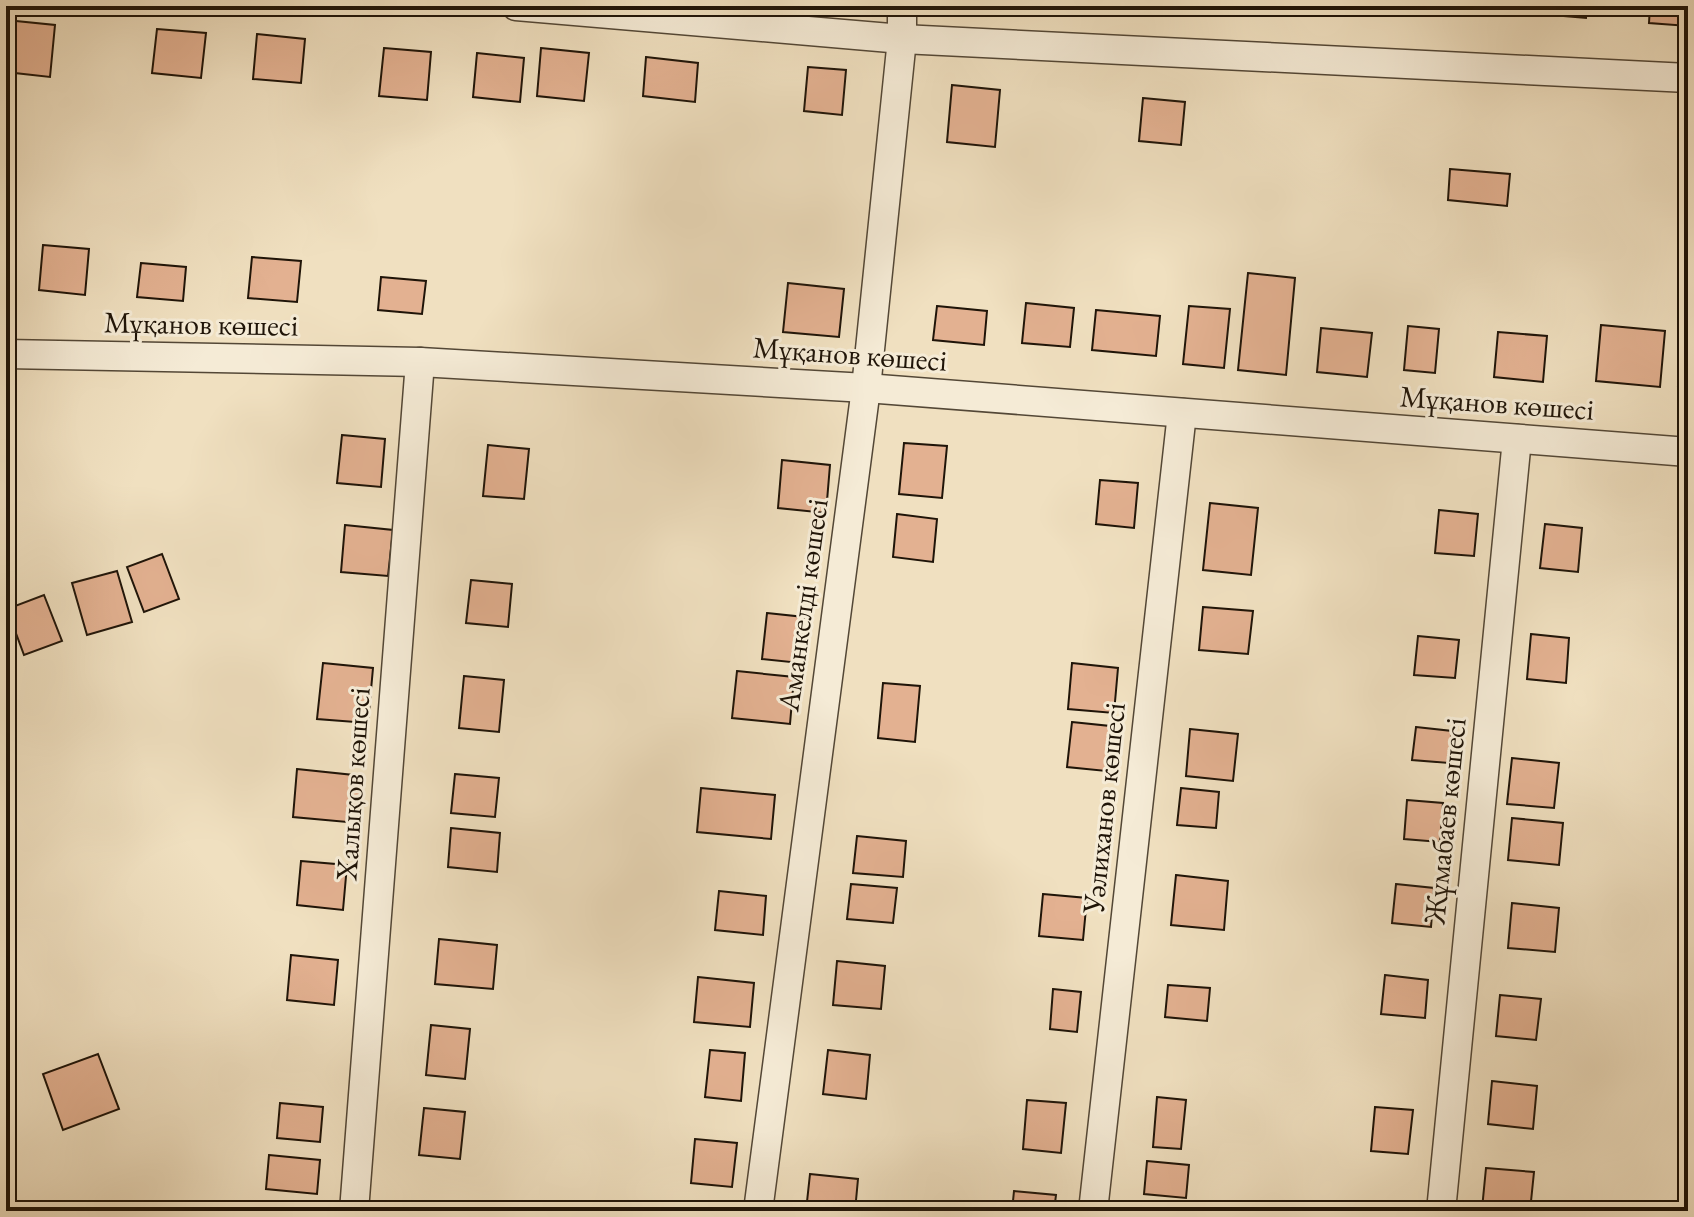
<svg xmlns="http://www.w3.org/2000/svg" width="1694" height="1217" viewBox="0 0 1694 1217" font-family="'EB Garamond',serif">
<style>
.building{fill:#e3b191;stroke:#1f1408;stroke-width:2}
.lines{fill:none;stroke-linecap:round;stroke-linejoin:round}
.street-casing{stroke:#534736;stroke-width:31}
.street{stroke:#f5ebd6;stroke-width:28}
.labels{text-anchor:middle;stroke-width:6;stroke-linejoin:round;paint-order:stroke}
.street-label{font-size:30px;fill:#1f1408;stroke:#f5ebd6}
</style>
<rect width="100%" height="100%" fill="#f0e0c0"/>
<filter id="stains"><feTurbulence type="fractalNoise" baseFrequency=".0025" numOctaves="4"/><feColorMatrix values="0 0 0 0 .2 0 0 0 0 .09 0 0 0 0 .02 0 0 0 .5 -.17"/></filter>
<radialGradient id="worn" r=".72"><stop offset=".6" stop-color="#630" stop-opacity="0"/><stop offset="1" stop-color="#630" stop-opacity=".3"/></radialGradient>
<g class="building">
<polygon points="1397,6 1444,6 1444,11 1397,9"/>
<polygon points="1529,6 1587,6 1586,18 1529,13"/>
<polygon points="1650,6 1688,6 1688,26 1649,23"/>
<polygon points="6,20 55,25 50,77 6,72"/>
<polygon points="157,29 206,33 201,78 152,73"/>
<polygon points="257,34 305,39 301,83 253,79"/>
<polygon points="384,48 431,52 427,100 379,96"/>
<polygon points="541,48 589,53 584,101 537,96"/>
<polygon points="477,53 524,58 520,102 473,97"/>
<polygon points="646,57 698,63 695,102 643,96"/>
<polygon points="808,67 846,70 842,115 804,111"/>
<polygon points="952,85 1000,90 995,147 947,142"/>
<polygon points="1143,98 1185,102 1181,145 1139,141"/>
<polygon points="1450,169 1510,174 1507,206 1448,200"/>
<polygon points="43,245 89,249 85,295 39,290"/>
<polygon points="252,257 301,261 297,302 248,298"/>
<polygon points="141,263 186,267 183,301 137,297"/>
<polygon points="1248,273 1295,278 1286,375 1238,370"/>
<polygon points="381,277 426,281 422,314 378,310"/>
<polygon points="788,283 844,289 839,337 783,332"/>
<polygon points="1026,303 1074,308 1070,347 1022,343"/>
<polygon points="937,306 987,311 984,345 933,340"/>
<polygon points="1189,306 1230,309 1224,368 1183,364"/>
<polygon points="1096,310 1160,316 1156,356 1092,350"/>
<polygon points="1601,325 1665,331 1660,387 1596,381"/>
<polygon points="1408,326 1439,329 1435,373 1404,370"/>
<polygon points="1321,328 1372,333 1367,377 1317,372"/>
<polygon points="1498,332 1547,336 1543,382 1494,377"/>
<polygon points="1681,349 1688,349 1688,388 1678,386"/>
<polygon points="342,435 385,439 381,487 337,483"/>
<polygon points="904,443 947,446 942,498 899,494"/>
<polygon points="488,445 529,449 524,499 483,496"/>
<polygon points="782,460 830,465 826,513 778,508"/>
<polygon points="1100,480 1138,483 1134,528 1096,524"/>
<polygon points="1210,503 1258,508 1251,575 1203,570"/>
<polygon points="1439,510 1478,514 1474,556 1435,553"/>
<polygon points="897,514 937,519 933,562 893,557"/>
<polygon points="1545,524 1582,528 1578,572 1540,568"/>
<polygon points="345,525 393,530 388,576 341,572"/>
<polygon points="162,554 179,599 144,612 127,567"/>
<polygon points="117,571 132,622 87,635 72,583"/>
<polygon points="471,580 512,584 508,627 466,623"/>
<polygon points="44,595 62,641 24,655 7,609"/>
<polygon points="1203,607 1253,611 1248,654 1199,650"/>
<polygon points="767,613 804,617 800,663 762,659"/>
<polygon points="1531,634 1569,638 1566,683 1527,679"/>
<polygon points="1418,636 1459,640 1455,678 1414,675"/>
<polygon points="323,663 373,668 368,723 317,719"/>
<polygon points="1072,663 1118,668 1114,713 1068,709"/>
<polygon points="737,671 794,677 790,724 732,718"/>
<polygon points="464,676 504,680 499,732 459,728"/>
<polygon points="883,683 920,686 915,742 878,738"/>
<polygon points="1072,722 1110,726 1106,771 1067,767"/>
<polygon points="1416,727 1452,731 1449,763 1412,760"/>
<polygon points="1190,729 1238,734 1233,781 1186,776"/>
<polygon points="1512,758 1559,763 1554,808 1507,804"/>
<polygon points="297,769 363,776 358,823 293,817"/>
<polygon points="455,774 499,778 495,817 451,813"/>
<polygon points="701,788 775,795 771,839 697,832"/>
<polygon points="1181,788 1219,792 1216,828 1177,825"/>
<polygon points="1407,800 1443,803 1440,842 1404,839"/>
<polygon points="1512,818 1563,823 1559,865 1508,860"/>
<polygon points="451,828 500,833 497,872 448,867"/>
<polygon points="857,836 906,841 903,877 853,873"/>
<polygon points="301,861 347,865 343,910 297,905"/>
<polygon points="1176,875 1228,881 1224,930 1171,925"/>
<polygon points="851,884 897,888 893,923 847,919"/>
<polygon points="1396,884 1434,888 1431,927 1392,923"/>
<polygon points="719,891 766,896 763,935 715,930"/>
<polygon points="1043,894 1087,898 1083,940 1039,936"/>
<polygon points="1512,903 1559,908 1555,952 1508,948"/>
<polygon points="439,939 497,945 493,989 435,984"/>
<polygon points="291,955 338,960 334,1005 287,1000"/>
<polygon points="837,961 885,966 881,1009 833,1005"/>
<polygon points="1385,975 1428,980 1425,1018 1381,1014"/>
<polygon points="698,977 754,983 750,1027 694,1022"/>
<polygon points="1168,985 1210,988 1207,1021 1165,1017"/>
<polygon points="1053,989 1081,992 1077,1032 1050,1029"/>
<polygon points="1500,995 1541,999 1536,1040 1496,1036"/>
<polygon points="431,1025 470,1029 465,1079 426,1075"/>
<polygon points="710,1050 745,1053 741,1101 705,1097"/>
<polygon points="828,1050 870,1055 866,1099 823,1094"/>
<polygon points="98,1054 119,1109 63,1130 43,1074"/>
<polygon points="1492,1081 1537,1086 1533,1129 1488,1124"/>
<polygon points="1157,1097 1186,1100 1181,1149 1153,1147"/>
<polygon points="1027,1100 1066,1103 1061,1153 1023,1149"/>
<polygon points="280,1103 323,1107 320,1142 277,1138"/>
<polygon points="1375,1107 1413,1110 1408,1154 1371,1151"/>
<polygon points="424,1108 465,1112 460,1159 419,1155"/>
<polygon points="695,1139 737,1143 732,1187 691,1183"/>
<polygon points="269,1155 320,1160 317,1194 266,1189"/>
<polygon points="1147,1161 1189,1165 1186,1198 1144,1194"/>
<polygon points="1486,1168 1534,1172 1530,1211 1482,1209"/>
<polygon points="810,1174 858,1179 855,1211 806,1211"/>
<polygon points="1014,1191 1056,1195 1054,1211 1012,1211"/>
<polygon points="409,1202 446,1205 446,1211 408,1211"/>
<polygon points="1358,1203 1404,1207 1404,1211 1357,1211"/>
</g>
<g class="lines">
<defs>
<g id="street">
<polyline points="516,6 902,39 1688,78"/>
<polyline points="6,354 420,362 866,388 1688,452"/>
<polyline points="354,1211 420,362"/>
<polyline points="758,1211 866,388 902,39 902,6"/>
<polyline points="1093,1211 1182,413"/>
<polyline points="1441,1211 1517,439"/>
</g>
</defs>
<use href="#street" class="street-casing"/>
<use href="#street" class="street"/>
</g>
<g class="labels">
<g class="street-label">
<text transform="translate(201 324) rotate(1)" y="10">Мұқанов көшесі</text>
<text transform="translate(850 354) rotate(4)" y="10">Мұқанов көшесі</text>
<text transform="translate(1497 403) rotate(4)" y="10">Мұқанов көшесі</text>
<text transform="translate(803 605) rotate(-82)" y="10">Аманкелді көшесі</text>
<text transform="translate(353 784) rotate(-86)" y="10">Халықов көшесі</text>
<text transform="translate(1104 808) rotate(-84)" y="10">Уәлиханов көшесі</text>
<text transform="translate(1445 821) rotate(-84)" y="10">Жұмабаев көшесі</text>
</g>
</g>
<rect width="1694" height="1217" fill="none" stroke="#f0e0c0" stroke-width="32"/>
<rect x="8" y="8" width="1678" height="1201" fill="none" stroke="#1f1408" stroke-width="4"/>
<rect x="16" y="16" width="1662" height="1185" fill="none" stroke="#1f1408" stroke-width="2"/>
<rect width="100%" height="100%" filter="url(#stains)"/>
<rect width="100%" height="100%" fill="url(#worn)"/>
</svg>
